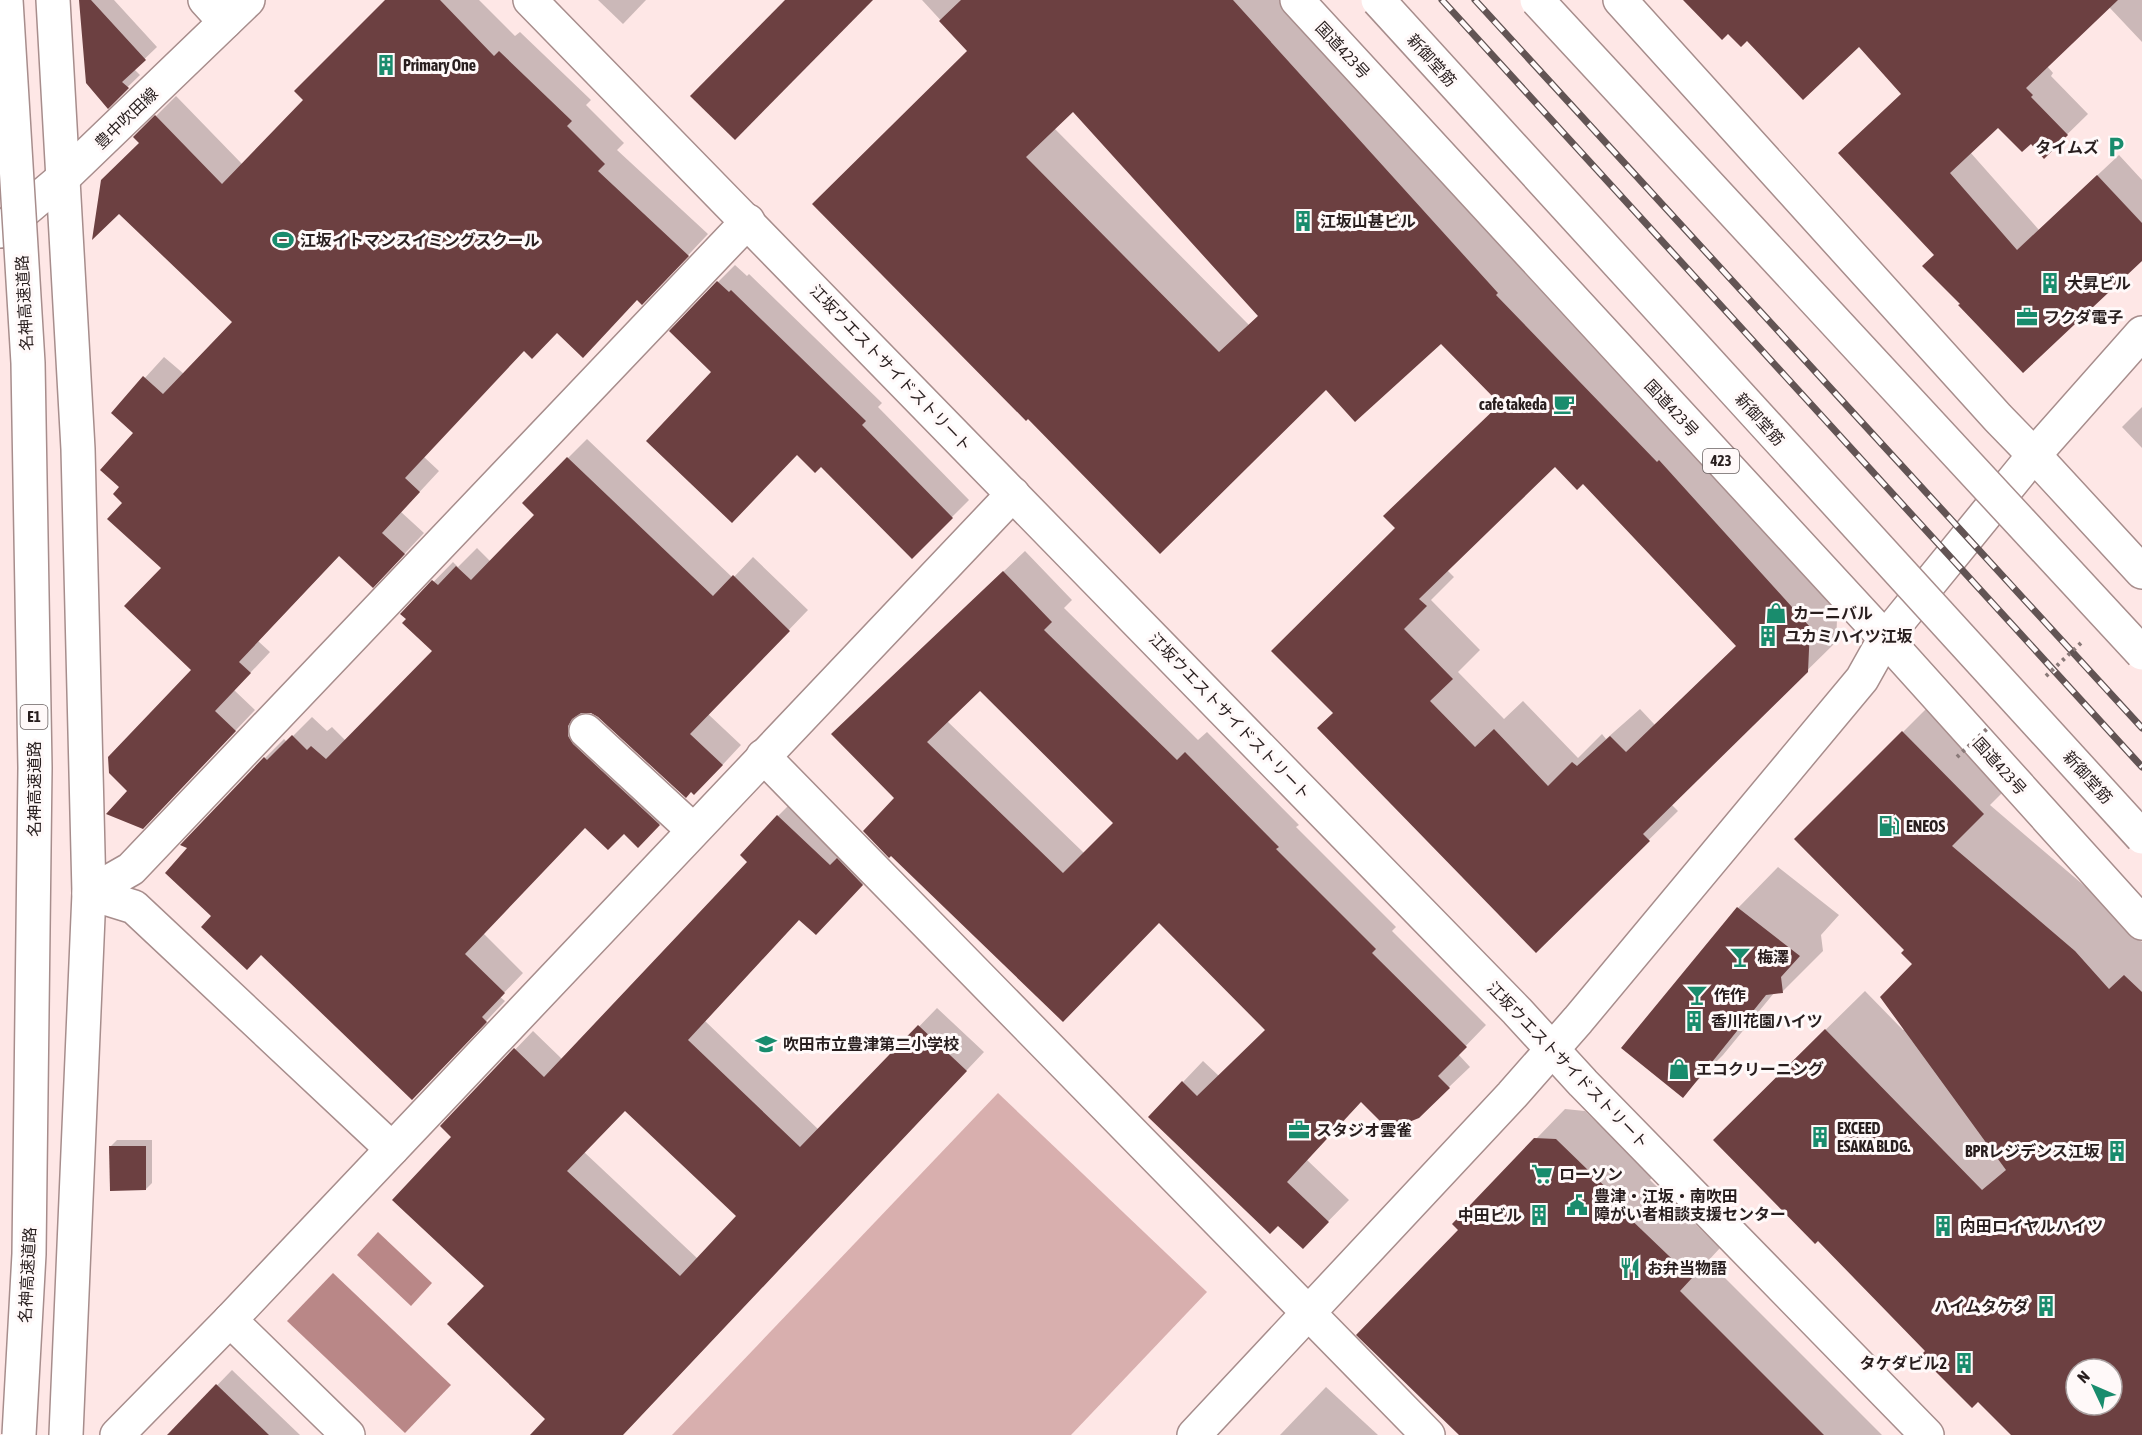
<svg xmlns="http://www.w3.org/2000/svg" width="2142" height="1435" viewBox="0 0 2142 1435" font-family="'Asap Condensed','Noto Sans JP',sans-serif">
<style>
.green{fill:#d8afae}
.water{fill:#b98787}
.shadow{fill:#0003;fill-rule:evenodd}
.building{fill:#6c4041;fill-rule:evenodd}
.lines{fill:none;stroke-linecap:round;stroke-linejoin:round}
.minor-casing{stroke:#a78d8c;stroke-width:36}
.major-casing{stroke:#a78d8c;stroke-width:36}
.highway-casing{stroke:#a78d8c;stroke-width:36}
.minor{stroke:#fff;stroke-width:33}
.major{stroke:#fff;stroke-width:33}
.highway{stroke:#fff;stroke-width:33}
.rail-casing{stroke:#625454;stroke-width:7}
.rail{stroke:#fff9f9;stroke-width:4.5;stroke-dasharray:14;stroke-linecap:butt}
.highway-bridge-casing{stroke:#a78d8c;stroke-width:36;stroke-linecap:butt}
.path-bridge{stroke:#897978;stroke-width:4;stroke-dasharray:3 4.5;stroke-linecap:butt}
.highway-bridge{stroke:#fff;stroke-width:33}
.labels{text-anchor:middle;stroke-width:6;stroke-linejoin:round;paint-order:stroke}
.shield{fill:#fff9f9;stroke:#686060;stroke-width:1.5}
.shield-label{font-size:15px;font-weight:bold;fill:#281e1e}
.street-label{font-size:16px;fill:#281e1e;stroke:#fff9f9}
.poi-label{font-size:16px;font-weight:bold;fill:#281e1e;stroke:#fff9f9;text-anchor:start}
</style>
<rect width="100%" height="100%" fill="#fee7e6"/>
<polygon class="green" points="998,1093 1207,1292 1071,1435 672,1435"/>
<g class="water">
<polygon points="378,1232 432,1283 411,1306 357,1255"/>
<polygon points="333,1273 451,1385 405,1433 287,1321"/>
</g>
<g class="shadow">
<polygon points="80,0 114,0 157,47 134,69 140,75 108,106"/>
<polygon points="387,0 479,0 515,36 520,32 591,100 586,105 624,143 617,150 708,234 662,283 638,299 558,332 524,350 424,457 439,471 401,512 424,533 393,566 340,555 258,641 270,652 234,690 255,710 163,807 130,791 193,669 163,568 125,503 135,433 113,413 164,357 184,374 234,322 140,143 135,137 176,96 243,165 305,100"/>
<polygon points="598,0 646,0 623,24"/>
<path d="M 922,0 L 1286,0 L 1838,598 L 1836,642 L 1671,804 L 1678,811 L 1536,951 L 1334,713 L 1397,528 L 1502,403 L 1441,342 L 1326,388 L 1160,551 L 969,51 ZM 1073,110 L 1259,315 L 1249,325 L 1054,128 ZM 1555,465 L 1583,482 L 1738,646 L 1655,725 L 1640,709 L 1606,739 L 1602,734 L 1578,758 L 1523,701 L 1504,719 L 1458,672 L 1480,650 L 1431,600 L 1454,577 L 1447,570 Z"/>
<polygon points="1685,0 2142,0 2142,42 2109,7 2047,66 2053,73 2051,76 2088,114 2044,157 2031,142 1998,126 1970,152 2039,230 2119,155 2142,180 2142,259 1936,255 1840,153 1903,93 1859,45 1747,39 1728,32"/>
<polygon points="735,265 747,276 749,274 882,403 878,407 969,500 912,557 821,465 713,372 718,282"/>
<polygon points="2142,407 2142,448 2122,427"/>
<polygon points="587,439 733,578 753,557 808,610 708,714 741,745 714,774 599,716 587,711 587,716 678,805 638,846 624,833 585,826 483,933 523,973 500,997 505,1001 432,1079 262,953 213,915 265,758 284,739 287,742 312,717 327,731 332,727 346,741 434,651 402,614 453,562 458,567 477,548 491,562 536,515 568,458"/>
<path d="M 1025,551 L 1072,600 L 1064,608 L 1198,740 L 1207,732 L 1299,825 L 1296,827 L 1396,927 L 1392,931 L 1486,1025 L 1458,1054 L 1470,1067 L 1449,1087 L 1362,1100 L 1307,1160 L 1349,1200 L 1303,1247 L 1183,1082 L 1203,1061 L 1219,1076 L 1267,1030 L 1159,921 L 896,798 L 854,714 ZM 980,689 L 1115,822 L 1084,853 L 947,721 Z"/>
<path d="M 1942,693 L 2022,773 L 1990,805 L 2115,912 L 2142,942 L 2142,1435 L 2013,1435 L 1928,1351 L 1754,1100 L 1865,991 L 1903,1030 L 1905,1029 L 1915,964 L 1907,950 L 1796,839 ZM 2076,1369 L 2112,1369 L 2112,1405 L 2076,1405 Z"/>
<path d="M 796,798 L 880,866 L 834,915 L 800,918 L 705,1021 L 819,1130 L 937,1008 L 984,1052 L 622,1435 L 532,1435 L 547,1419 L 486,1286 L 453,1137 L 442,1126 L 533,1031 L 563,1060 L 750,862 L 778,816 ZM 625,1109 L 738,1216 L 698,1259 L 584,1152 Z"/>
<polygon points="1778,867 1839,915 1821,935 1823,951 1782,992 1774,993 1723,1055 1682,1096 1738,908"/>
<polygon points="1565,1109 1585,1111 1653,1176 1650,1180 1720,1248 1708,1261 1882,1435 1461,1435 1460,1230 1536,1139"/>
<polygon points="117,1140 152,1140 152,1183 146,1189 111,1146"/>
<polygon points="232,1370 300,1435 169,1435"/>
<polygon points="1326,1387 1378,1435 1280,1435"/>
</g>
<g class="building">
<polygon points="79,0 91,0 146,60 122,82 129,88 108,109 86,83"/>
<polygon points="385,0 440,0 494,56 499,51 572,121 567,126 605,164 598,171 689,256 642,305 637,300 583,358 557,333 532,359 524,351 405,478 420,492 382,533 405,554 373,588 339,556 239,662 251,673 215,711 236,731 143,829 106,814 127,791 109,773 108,757 191,670 124,606 161,568 107,519 122,503 113,494 119,487 100,470 133,433 111,413 143,376 163,394 232,322 119,214 92,240 101,180 139,143 133,137 155,115 222,184 303,100 294,91"/>
<polygon points="785,0 873,0 735,140 690,96"/>
<path d="M 961,0 L 1233,0 L 1498,293 L 1496,295 L 1657,462 L 1659,460 L 1810,627 L 1808,672 L 1643,834 L 1650,841 L 1536,953 L 1317,728 L 1333,713 L 1271,651 L 1395,528 L 1383,516 L 1500,404 L 1441,344 L 1355,422 L 1326,390 L 1160,554 L 1028,419 L 1026,421 L 812,204 L 967,51 L 939,21 ZM 1073,112 L 1258,316 L 1219,352 L 1026,157 ZM 1555,467 L 1577,490 L 1583,484 L 1736,646 L 1626,752 L 1610,736 L 1577,766 L 1572,762 L 1548,786 L 1494,729 L 1475,747 L 1430,701 L 1453,679 L 1404,629 L 1427,606 L 1419,599 Z"/>
<polygon points="1683,0 2118,0 2026,88 2033,95 2031,97 2068,135 2044,159 2031,144 2022,152 1998,128 1950,173 2017,250 2097,175 2142,223 2142,261 2023,373 1958,305 1960,304 1922,266 1934,255 1838,153 1901,94 1859,47 1803,100 1747,41 1741,47 1728,34 1722,40"/>
<polygon points="717,281 729,292 731,290 866,421 862,425 953,518 912,559 821,467 815,473 797,455 732,523 646,441 711,372 669,331"/>
<polygon points="567,457 713,596 733,575 790,631 690,734 723,765 694,795 691,792 686,798 598,717 591,713 581,713 572,719 568,726 568,736 573,744 660,825 638,848 624,834 608,850 585,828 465,954 505,993 482,1017 487,1022 412,1100 261,955 247,970 201,927 211,916 165,873 187,848 180,845 264,757 267,760 292,735 307,750 311,746 326,759 432,651 402,623 406,619 400,614 432,580 438,585 456,566 471,580 534,515 522,503"/>
<path d="M 1003,571 L 1052,622 L 1044,630 L 1177,760 L 1185,752 L 1279,847 L 1276,849 L 1376,949 L 1372,953 L 1467,1047 L 1438,1076 L 1450,1088 L 1419,1118 L 1389,1130 L 1361,1102 L 1287,1182 L 1329,1222 L 1303,1249 L 1278,1226 L 1270,1234 L 1148,1117 L 1182,1081 L 1197,1096 L 1265,1030 L 1159,923 L 1063,1022 L 891,856 L 889,858 L 863,831 L 894,798 L 831,734 ZM 980,691 L 1113,823 L 1063,873 L 927,742 Z"/>
<path d="M 1902,731 L 1984,814 L 1952,846 L 2075,951 L 2109,989 L 2124,975 L 2142,992 L 2142,1435 L 2011,1435 L 1978,1402 L 1972,1408 L 1920,1356 L 1925,1351 L 1818,1241 L 1815,1244 L 1713,1140 L 1825,1029 L 1982,1190 L 2006,1170 L 1880,997 L 1912,964 L 1901,953 L 1904,950 L 1794,839 ZM 2076,1369 L 2112,1369 L 2112,1405 L 2076,1405 Z"/>
<path d="M 777,815 L 830,865 L 837,858 L 863,885 L 816,935 L 799,920 L 688,1040 L 800,1147 L 918,1025 L 967,1071 L 623,1435 L 530,1435 L 545,1419 L 447,1324 L 484,1286 L 392,1200 L 451,1137 L 440,1126 L 514,1048 L 544,1077 L 747,862 L 740,855 ZM 625,1111 L 736,1216 L 680,1276 L 567,1171 Z"/>
<polygon points="1737,907 1800,956 1781,977 1783,993 1766,995 1683,1098 1621,1048"/>
<polygon points="1534,1138 1556,1139 1625,1206 1621,1210 1692,1278 1680,1291 1824,1435 1459,1435 1356,1335 1458,1230 1452,1224"/>
<polygon points="109,1146 146,1146 146,1190 110,1191"/>
<polygon points="216,1384 269,1435 167,1435"/>
</g>
<g class="lines">
<defs>
<g id="minor">
<polyline points="53,0 78,449 89,893 66,1435"/>
<polyline points="205,0 225,22"/>
<polyline points="530,0 1517,1011 1583,1083 1927,1435"/>
<polyline points="586,731 693,830"/>
<polyline points="763,756 1428,1435"/>
<polyline points="392,1149 134,907 89,893 131,869 748,221"/>
<polyline points="230,1320 348,1435"/>
<polyline points="117,1435 230,1320 1013,494"/>
<polyline points="1194,1435 1512,1095 1578,1020 1862,679 1885,638 2034,455 2142,333"/>
</g>
<polyline id="major" points="0,231 63,178 248,0"/>
<g id="highway">
<polyline points="1297,0 1885,638 2142,923"/>
<polyline points="1620,0 1998,418 2034,455 2142,572"/>
</g>
</defs>
<use href="#minor" class="minor-casing"/>
<use href="#major" class="major-casing"/>
<use href="#highway" class="highway-casing"/>
<use href="#minor" class="minor"/>
<use href="#major" class="major"/>
<use href="#highway" class="highway"/>
<defs>
<g id="rail">
<polyline points="1442,0 2142,767"/>
<polyline points="1475,0 2142,728"/>
</g>
</defs>
<use href="#rail" class="rail-casing"/>
<use href="#rail" class="rail"/>
<defs>
<g id="highway-bridge">
<polyline points="6,0 28,363 35,768 29,1254 19,1435"/>
<polyline points="1378,0 2142,837"/>
<polyline points="1537,0 2142,653"/>
</g>
</defs>
<use href="#highway-bridge" class="highway-bridge-casing"/>
<g class="path-bridge">
<polyline points="2046,676 2082,642"/>
<polyline points="1957,757 1989,727"/>
</g>
<use href="#highway-bridge" class="highway-bridge"/>
</g>
<defs>
<symbol id="building-bare" viewBox="-9 -9 18 18"><path d="M-4-6H4V6H1V3H-1V6H-4ZM-2.5-4.3h1.7v1.8h-1.7ZM.8-4.3h1.7v1.8H.8ZM-2.5-1h1.7V.8h-1.7ZM.8-1h1.7V.8H.8Z" fill="#198c6d" stroke="#fff9f9" stroke-width="2.5" paint-order="stroke"/></symbol>
<symbol id="parking-bare" viewBox="-9 -9 18 18"><path d="M-3.5-5.5H1a3.5 3.5 0 0 1 0 7H-1V5.5H-3.5ZM-1-3.4V-.6H.8a1.4 1.4 0 0 0 0-2.8Z" fill="#198c6d" stroke="#fff9f9" stroke-width="2.5" paint-order="stroke"/></symbol>
<symbol id="stadium-bare" viewBox="-9 -9 18 18"><path d="M0-5a6.5 5 0 1 0 0 10a6.5 5 0 1 0 0-10ZM-3.5-1.8h7v3.6h-7Z" fill="#198c6d" stroke="#fff9f9" stroke-width="2.5" paint-order="stroke"/></symbol>
<symbol id="office-bare" viewBox="-9 -9 18 18"><path d="M-6-3h4V-5.5h4V-3h4V5H-6ZM-1-4.5V-3h2v-1.5ZM-6 0V1H6V0Z" fill="#198c6d" stroke="#fff9f9" stroke-width="2.5" paint-order="stroke"/></symbol>
<symbol id="cafe-bare" viewBox="-9 -9 18 18"><path d="M-5.5-4.5H6V0H3Q3 3.5 0 3.5H-2.5Q-5.5 3.5-5.5 0ZM3-3.2v2h1.7v-2ZM-6 4.5H4V6H-6Z" fill="#198c6d" stroke="#fff9f9" stroke-width="2.5" paint-order="stroke"/></symbol>
<symbol id="shop-bare" viewBox="-9 -9 18 18"><path d="M-5-2.5h2.3a2.7 3.5 0 0 1 5.4 0H5L5.5 6h-11ZM-1.5-2.5h3a1.5 2.3 0 0 0-3 0Z" fill="#198c6d" stroke="#fff9f9" stroke-width="2.5" paint-order="stroke"/></symbol>
<symbol id="fuel-bare" viewBox="-9 -9 18 18"><path d="M-5.5-6h7V0h2V4h1.3V-2.5L3-4.5l.8-.8L6-3V5H2.5V1h-1V6h-7ZM-4.2-4.7v3.2H.2V-4.7Z" fill="#198c6d" stroke="#fff9f9" stroke-width="2.5" paint-order="stroke"/></symbol>
<symbol id="bar-bare" viewBox="-9 -9 18 18"><path d="M-6-5H6L.8 .8V4.5H3.5V6h-7V4.5H-.8V.8Z" fill="#198c6d" stroke="#fff9f9" stroke-width="2.5" paint-order="stroke"/></symbol>
<symbol id="school-bare" viewBox="-9 -9 18 18"><path d="M0-5L7-2L0 1L-7-2ZM-4 1L0 2.5L4 1V4Q0 6-4 4Z" fill="#198c6d" stroke="#fff9f9" stroke-width="2.5" paint-order="stroke"/></symbol>
<symbol id="supermarket-bare" viewBox="-9 -9 18 18"><path d="M-6-5.5h2.5l.6 2H6L4.5 2H-2.5L-4.4-4H-6ZM-1.5 3.2a1.3 1.3 0 1 0 .1 0ZM3 3.2a1.3 1.3 0 1 0 .1 0Z" fill="#198c6d" stroke="#fff9f9" stroke-width="2.5" paint-order="stroke"/></symbol>
<symbol id="civic-bare" viewBox="-9 -9 18 18"><path d="M-.6-6.5H3V-4.5H.6V-3L4-1V1h2V6H-6V1h2V-1L-.6-3ZM-1.2 2.5V6h2.4V2.5Z" fill="#198c6d" stroke="#fff9f9" stroke-width="2.5" paint-order="stroke"/></symbol>
<symbol id="restaurant-bare" viewBox="-9 -9 18 18"><path d="M-5-6h1v4h1v-4h1v4h1v-4h1v5L-1.5 .5V6h-2V.5L-5-1ZM5-6V6H3V1.5H1.5Q1.5-4 5-6Z" fill="#198c6d" stroke="#fff9f9" stroke-width="2.5" paint-order="stroke"/></symbol>
</defs>
<g fill-rule="evenodd">
<use href="#building-bare" x="371" y="50" width="30" height="30"/>
<use href="#parking-bare" x="2101" y="132" width="30" height="30"/>
<use href="#building-bare" x="1288" y="206" width="30" height="30"/>
<use href="#stadium-bare" x="268" y="225" width="30" height="30"/>
<use href="#building-bare" x="2035" y="268" width="30" height="30"/>
<use href="#office-bare" x="2012" y="302" width="30" height="30"/>
<use href="#cafe-bare" x="1549" y="389" width="30" height="30"/>
<use href="#shop-bare" x="1761" y="598" width="30" height="30"/>
<use href="#building-bare" x="1753" y="621" width="30" height="30"/>
<use href="#fuel-bare" x="1874" y="811" width="30" height="30"/>
<use href="#bar-bare" x="1725" y="942" width="30" height="30"/>
<use href="#bar-bare" x="1682" y="980" width="30" height="30"/>
<use href="#building-bare" x="1679" y="1006" width="30" height="30"/>
<use href="#school-bare" x="751" y="1029" width="30" height="30"/>
<use href="#shop-bare" x="1664" y="1054" width="30" height="30"/>
<use href="#office-bare" x="1284" y="1115" width="30" height="30"/>
<use href="#building-bare" x="1805" y="1122" width="30" height="30"/>
<use href="#building-bare" x="2102" y="1136" width="30" height="30"/>
<use href="#supermarket-bare" x="1527" y="1159" width="30" height="30"/>
<use href="#civic-bare" x="1562" y="1190" width="30" height="30"/>
<use href="#building-bare" x="1524" y="1200" width="30" height="30"/>
<use href="#building-bare" x="1928" y="1211" width="30" height="30"/>
<use href="#restaurant-bare" x="1615" y="1253" width="30" height="30"/>
<use href="#building-bare" x="2031" y="1291" width="30" height="30"/>
<use href="#building-bare" x="1949" y="1348" width="30" height="30"/>
</g>
<g class="labels">
<g class="shield">
<rect x="1703" y="449" width="36" height="24" rx="4.5"/>
<rect x="20.5" y="705" width="27" height="24" rx="4.5"/>
</g>
<g class="shield-label">
<text x="1721" y="466">423</text>
<text x="34" y="722">E1</text>
</g>
<g class="street-label">
<text transform="translate(1343 50) rotate(47)" y="6">国道423号</text>
<text transform="translate(1432 60) rotate(48)" y="6">新御堂筋</text>
<text transform="translate(126 118) rotate(-44)" y="6">豊中吹田線</text>
<text transform="translate(24 303) rotate(-93)" y="6">名神高速道路</text>
<text transform="translate(891 368) rotate(46)" y="6">江坂ウエストサイドストリート</text>
<text transform="translate(1672 408) rotate(47)" y="6">国道423号</text>
<text transform="translate(1760 419) rotate(48)" y="6">新御堂筋</text>
<text transform="translate(1230 716) rotate(46)" y="6">江坂ウエストサイドストリート</text>
<text transform="translate(2000 766) rotate(48)" y="6">国道423号</text>
<text transform="translate(2088 777) rotate(48)" y="6">新御堂筋</text>
<text transform="translate(34 789) rotate(-90)" y="6">名神高速道路</text>
<text transform="translate(1568 1065) rotate(46)" y="6">江坂ウエストサイドストリート</text>
<text transform="translate(27 1275) rotate(-87)" y="6">名神高速道路</text>
</g>
<g class="poi-label">
<text x="403" y="71">Primary One</text>
<text x="2099" y="153" text-anchor="end">タイムズ</text>
<text x="1320" y="227">江坂山甚ビル</text>
<text x="300" y="246">江坂イトマンスイミングスクール</text>
<text x="2067" y="289">大昇ビル</text>
<text x="2044" y="323">フクダ電子</text>
<text x="1547" y="410" text-anchor="end">cafe takeda</text>
<text x="1793" y="619">カーニバル</text>
<text x="1785" y="642">ユカミハイツ江坂</text>
<text x="1906" y="832">ENEOS</text>
<text x="1757" y="963">梅澤</text>
<text x="1714" y="1001">作作</text>
<text x="1711" y="1027">香川花園ハイツ</text>
<text x="783" y="1050">吹田市立豊津第二小学校</text>
<text x="1696" y="1075">エコクリーニング</text>
<text x="1837" y="1134">EXCEED<tspan x="1837" dy="18">ESAKA BLDG.</tspan></text>
<text x="1316" y="1136">スタジオ雲雀</text>
<text x="2100" y="1157" text-anchor="end">BPRレジデンス江坂</text>
<text x="1559" y="1180">ローソン</text>
<text x="1594" y="1202">豊津・江坂・南吹田<tspan x="1594" dy="18">障がい者相談支援センター</tspan></text>
<text x="1522" y="1221" text-anchor="end">中田ビル</text>
<text x="1960" y="1232">内田ロイヤルハイツ</text>
<text x="1647" y="1274">お弁当物語</text>
<text x="2029" y="1312" text-anchor="end">ハイムタケダ</text>
<text x="1947" y="1369" text-anchor="end">タケダビル2</text>
</g>
</g>
<g transform="translate(2094 1387) rotate(314)"><circle r="28" fill="#fff9f9" stroke="#a9a1a1" stroke-width="1.5"/>
<path d="M0-4.5L10 22L0 15L-10 22Z" fill="#198c6d"/>
<text y="-9" font-size="16" font-weight="bold" text-anchor="middle" fill="#281e1e">N</text>
</g>
</svg>
